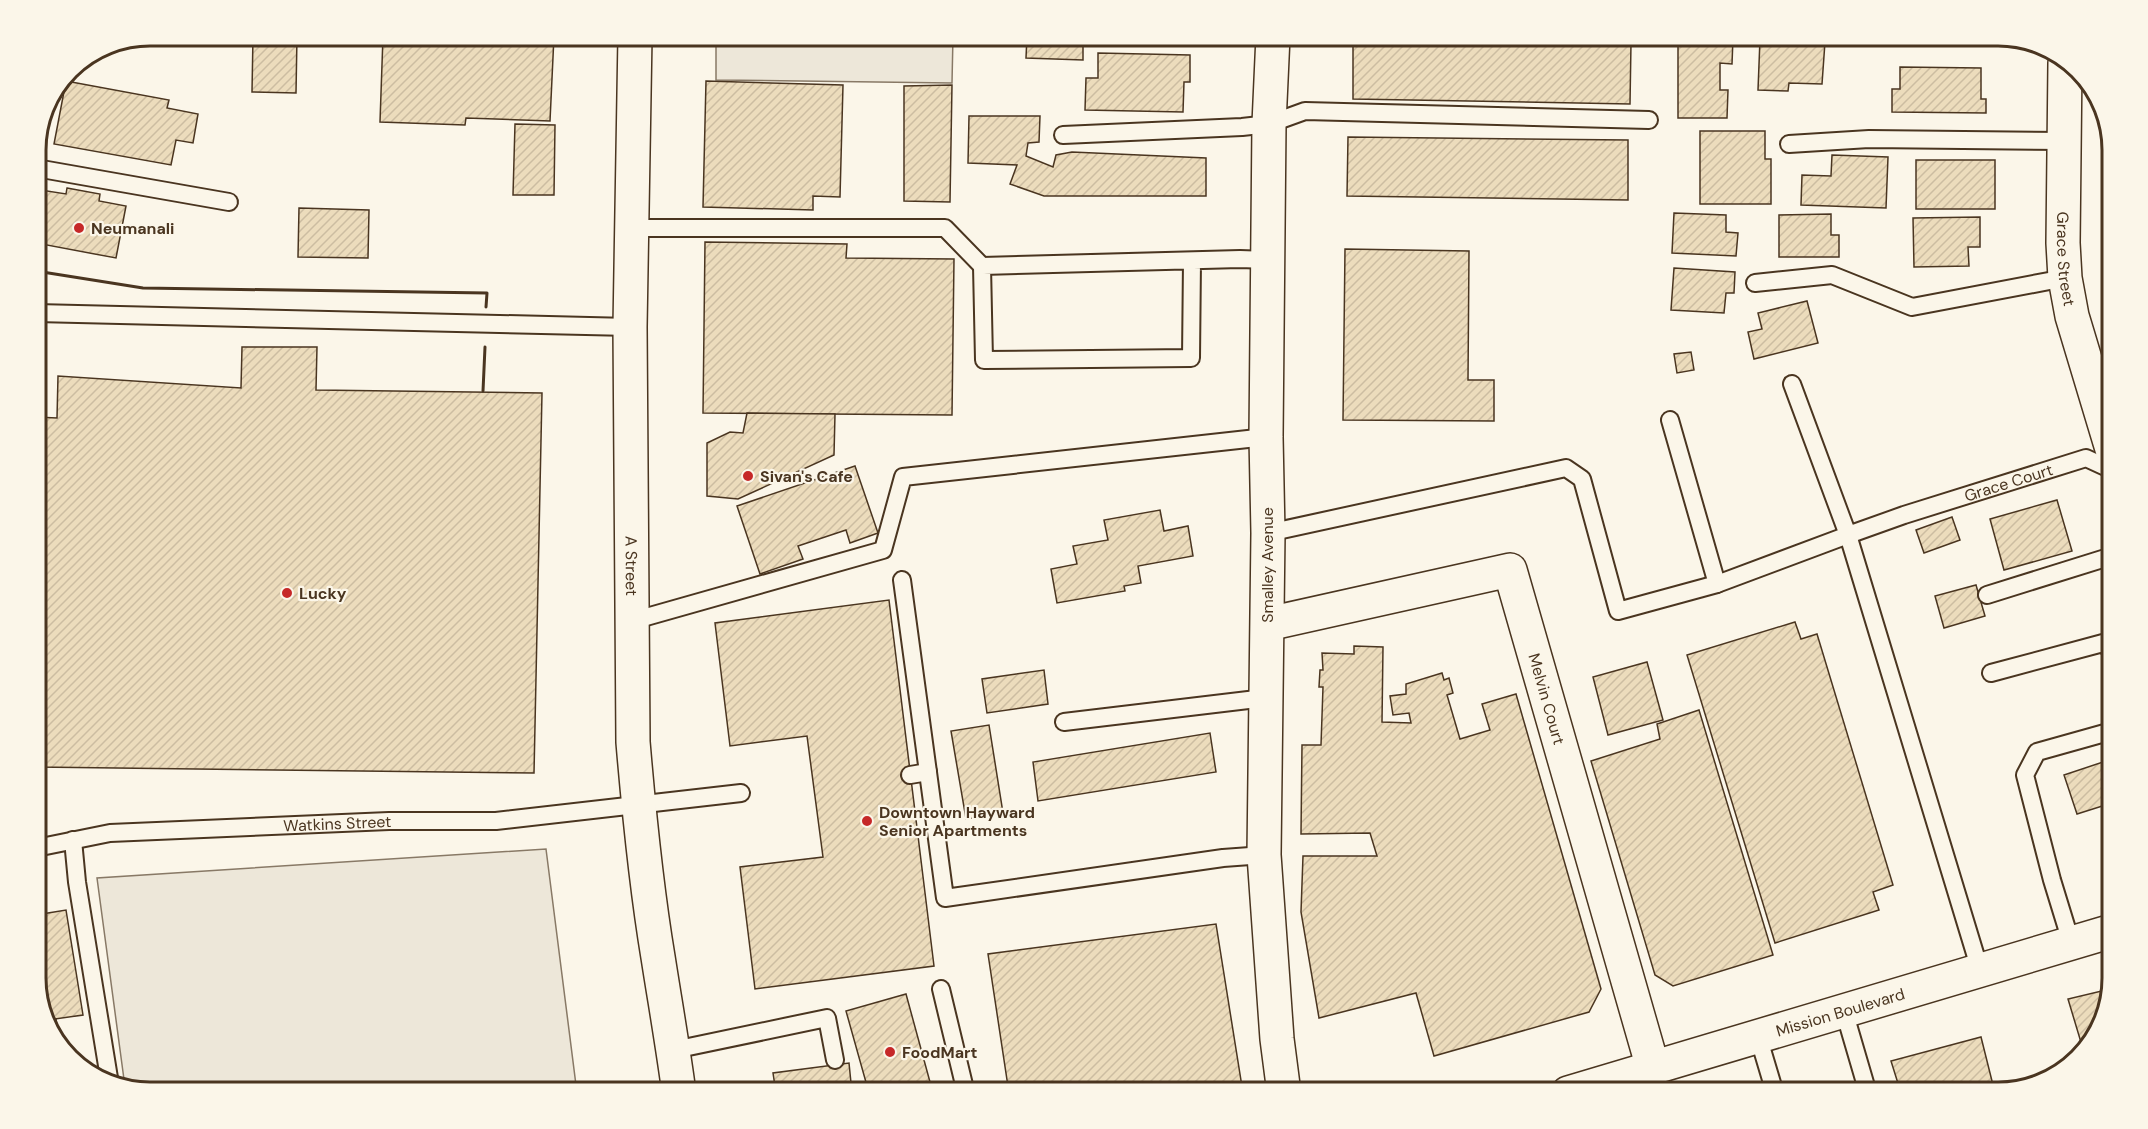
<svg xmlns="http://www.w3.org/2000/svg" width="2148" height="1129" viewBox="0 0 2148 1129" font-family="'DM Sans',sans-serif">
<style>
.parking{fill:#ede7d9;stroke:#887966;stroke-width:1.5}
.building{fill:url(#building-hatch);stroke:#4a3520;stroke-width:1.5}
.lines{fill:none;stroke-linecap:round;stroke-linejoin:round}
.lane-casing{stroke:#4a3520;stroke-width:20}
.street-casing{stroke:#4a3520;stroke-width:36}
.secondary-casing{stroke:#4a3520;stroke-width:36}
.primary-casing{stroke:#4a3520;stroke-width:36}
.lane{stroke:#fbf6e9;stroke-width:16}
.street{stroke:#fbf6e9;stroke-width:33}
.secondary{stroke:#fbf6e9;stroke-width:33}
.primary{stroke:#fbf6e9;stroke-width:33}
.wall{stroke:#4a3520;stroke-width:3}
.poi-dot{fill:#c62828;stroke:#fbf6e9;stroke-width:2}
.labels{text-anchor:middle;stroke-width:4.5;stroke-linejoin:round;paint-order:stroke}
.poi-label{font-size:16px;font-weight:bold;fill:#4a3520;stroke:#fbf6e9;text-anchor:start}
.street-label{font-size:16px;fill:#4a3520;stroke:#fbf6e9}
.rim{fill:none;stroke:#4a3520;stroke-width:3}
</style>
<defs>
<pattern id="building-hatch" width="6" height="6" patternUnits="userSpaceOnUse" patternTransform="scale(1.5)"><rect width="6" height="6" fill="#ecdcbc"/><path d="M-1 1l2-2M0 6l6-6M5 7l2-2" fill="none" stroke="#ccbda1"/></pattern>
</defs>
<rect width="100%" height="100%" fill="#fbf6e9"/>
<g class="parking">
<polygon points="716,36 953,36 952,83 716,80"/>
<polygon points="546,849 577,1093 150,1093 125,1087 97,878"/>
</g>
<g class="building">
<polygon points="253,36 297,36 296,93 252,92"/>
<polygon points="383,36 554,36 550,121 466,118 465,125 380,122"/>
<polygon points="1027,36 1083,36 1083,60 1026,58"/>
<polygon points="1894,36 1928,36 1928,39 1894,38"/>
<polygon points="1932,36 1998,36 2002,37 1932,37"/>
<polygon points="147,37 146,43 130,40"/>
<polygon points="1678,37 1733,38 1732,64 1720,63 1720,90 1728,90 1727,118 1678,118"/>
<polygon points="1353,38 1631,43 1630,104 1353,99"/>
<polygon points="1760,39 1825,42 1822,84 1789,83 1788,91 1758,90"/>
<polygon points="1098,53 1190,55 1190,82 1184,82 1183,112 1085,110 1086,78 1098,78"/>
<polygon points="1900,67 1981,68 1981,99 1986,99 1986,113 1892,112 1892,89 1900,89"/>
<polygon points="66,81 169,100 167,108 198,114 193,143 176,140 171,165 54,144"/>
<polygon points="706,81 843,85 840,197 813,196 813,210 703,207"/>
<polygon points="952,85 950,202 904,201 904,86"/>
<polygon points="969,116 1040,116 1039,142 1028,143 1026,156 1053,167 1056,155 1072,152 1206,158 1206,196 1044,196 1010,184 1017,165 968,163"/>
<polygon points="515,124 555,125 554,195 513,195"/>
<polygon points="1700,131 1765,131 1765,159 1771,159 1771,204 1700,204"/>
<polygon points="1348,137 1628,140 1628,200 1347,196"/>
<polygon points="1832,155 1888,157 1886,208 1801,205 1802,175 1831,176"/>
<rect x="1916" y="160" width="79" height="49"/>
<polygon points="67,188 100,194 99,201 126,206 116,258 36,243 36,213 41,190 66,194"/>
<polygon points="299,208 369,210 368,258 298,257"/>
<polygon points="1674,213 1726,215 1726,232 1738,233 1736,256 1672,253"/>
<polygon points="1831,214 1831,235 1839,235 1839,257 1779,257 1779,215"/>
<polygon points="1980,217 1980,247 1968,247 1969,266 1914,267 1913,218"/>
<polygon points="705,242 847,244 846,258 954,259 952,415 703,413"/>
<polygon points="1345,249 1469,251 1468,380 1494,380 1494,421 1343,420"/>
<polygon points="1674,268 1735,272 1734,293 1726,293 1724,313 1671,310"/>
<polygon points="1807,301 1818,343 1754,359 1748,332 1762,329 1758,313"/>
<polygon points="242,347 317,347 316,390 542,393 534,773 36,767 36,417 57,418 58,376 241,388"/>
<polygon points="1691,352 1694,370 1677,373 1674,354"/>
<polygon points="747,413 835,414 834,455 738,499 707,496 707,443 730,432 743,433"/>
<polygon points="855,466 878,533 850,543 846,530 798,546 803,559 760,574 737,506"/>
<polygon points="2057,500 2072,551 2004,570 1990,519"/>
<polygon points="1160,510 1164,531 1188,526 1193,556 1138,566 1141,583 1124,586 1125,591 1057,603 1051,569 1077,564 1073,546 1108,540 1104,520"/>
<polygon points="1952,517 1960,540 1924,553 1916,530"/>
<polygon points="1976,585 1985,616 1944,628 1935,596"/>
<polygon points="889,600 934,966 755,989 740,867 823,857 807,736 730,746 715,623"/>
<polygon points="1795,622 1801,639 1817,634 1893,885 1873,892 1879,910 1775,943 1687,655"/>
<polygon points="1354,646 1383,647 1382,722 1411,723 1409,713 1393,715 1390,696 1406,694 1406,684 1442,673 1444,680 1449,678 1453,693 1447,695 1460,739 1490,730 1482,704 1516,694 1601,989 1589,1012 1434,1056 1416,993 1319,1018 1301,912 1303,856 1377,856 1370,833 1301,834 1302,745 1321,745 1323,687 1319,687 1320,670 1323,670 1322,653 1354,654"/>
<polygon points="1647,662 1663,720 1608,735 1593,677"/>
<polygon points="1044,670 1048,704 987,713 982,679"/>
<polygon points="1699,710 1773,955 1673,986 1655,975 1591,761 1660,739 1657,724"/>
<polygon points="989,725 1003,813 966,819 951,731"/>
<polygon points="1210,733 1216,772 1038,801 1033,762"/>
<polygon points="2112,759 2112,803 2077,814 2064,775"/>
<polygon points="66,910 83,1015 48,1020 36,987 36,915"/>
<polygon points="1216,924 1243,1093 1009,1093 988,954"/>
<polygon points="2110,989 2100,1030 2083,1049 2068,999"/>
<polygon points="906,994 933,1093 869,1093 846,1011"/>
<polygon points="56,1019 60,1046 55,1043 48,1020"/>
<polygon points="1981,1037 1995,1093 1901,1093 1891,1061"/>
<polygon points="849,1063 852,1093 776,1093 773,1073"/>
</g>
<g class="lines">
<defs>
<g id="lane">
<polyline points="1063,135 1242,127 1269,124 1305,111 1649,120"/>
<polyline points="1789,144 1869,139 2065,141"/>
<polyline points="36,168 229,202"/>
<polyline points="632,228 945,228 982,266"/>
<polyline points="1192,261 1191,358 984,360 982,266 1240,259 1268,260"/>
<polyline points="1755,283 1832,275 1912,307 2065,278"/>
<polyline points="36,313 630,327"/>
<path id="s1" d="M 1792,384 L 1848,535 L 1904,515 L 2086,458 L 2112,470"/>
<polyline points="1670,420 1717,584"/>
<polyline points="1268,533 1566,468 1582,479 1618,611 1717,584 1848,535 1980,970"/>
<polyline points="902,580 945,898 1223,858 1264,855"/>
<polyline points="1987,595 2112,556"/>
<polyline points="632,621 883,550 903,477 1266,437"/>
<polyline points="1991,673 2103,643 2112,652"/>
<polyline points="1064,722 1265,698"/>
<polyline points="910,775 928,772"/>
<polyline points="73,840 77,882 110,1084"/>
<path id="s2" d="M 36,848 L 110,833 L 389,821 L 496,821 L 741,793"/>
<polyline points="2071,942 2052,880 2025,775 2037,752 2112,731"/>
<polyline points="941,989 966,1093"/>
<polyline points="1844,1011 1868,1093"/>
<polyline points="1758,1036 1775,1093"/>
<polyline points="674,1050 827,1018 835,1060"/>
</g>
<g id="street">
<polyline points="1273,36 1269,124 1266,437 1268,533 1264,855 1277,1039 1284,1093"/>
<path id="s3" d="M 2065,63 L 2063,243 L 2065,278 L 2072,316 L 2112,449"/>
<path id="s4" d="M 1268,624 L 1510,570 L 1653,1068"/>
</g>
<g id="secondary">
<path id="s5" d="M 635,36 L 630,327 L 633,742 C 639,813 646,885 658,957 C 665,1002 673,1047 679,1093"/>
</g>
<g id="primary">
<path id="s6" d="M 1568,1093 L 2112,931"/>
</g>
</defs>
<use href="#lane" class="lane-casing"/>
<use href="#street" class="street-casing"/>
<use href="#secondary" class="secondary-casing"/>
<use href="#primary" class="primary-casing"/>
<use href="#lane" class="lane"/>
<use href="#street" class="street"/>
<use href="#secondary" class="secondary"/>
<use href="#primary" class="primary"/>
<g class="wall">
<polyline points="36,271 143,288 487,293 486,307"/>
<polyline points="483,391 485,347"/>
</g>
</g>
<g class="poi-dot">
<circle cx="79" cy="228" r="6"/>
<circle cx="748" cy="476" r="6"/>
<circle cx="287" cy="593" r="6"/>
<circle cx="867" cy="821" r="6"/>
<circle cx="890" cy="1052" r="6"/>
</g>
<g class="labels">
<g class="poi-label">
<text x="91" y="234">Neumanali</text>
<text x="760" y="482">Sivan's Cafe</text>
<text x="299" y="599">Lucky</text>
<text x="879" y="818">Downtown Hayward<tspan x="879" dy="18">Senior Apartments</tspan></text>
<text x="902" y="1058">FoodMart</text>
</g>
<g class="street-label">
<text dy="6" stroke="none"><textPath href="#s3" startOffset="196">Grace Street</textPath></text>
<text dy="6" stroke="none"><textPath href="#s1" startOffset="330">Grace Court</textPath></text>
<text transform="translate(1267 565) rotate(-90)" y="6">Smalley Avenue</text>
<text dy="6" stroke="none"><textPath href="#s5" startOffset="530">A Street</textPath></text>
<text dy="6" stroke="none"><textPath href="#s4" startOffset="382">Melvin Court</textPath></text>
<text dy="6" stroke="none"><textPath href="#s2" startOffset="303">Watkins Street</textPath></text>
<text dy="6" stroke="none"><textPath href="#s6" startOffset="284">Mission Boulevard</textPath></text>
</g>
</g>
<path d="M0 0H2148V1129H0ZM150 46H1998A104 104 0 0 1 2102 150V978A104 104 0 0 1 1998 1082H150A104 104 0 0 1 46 978V150A104 104 0 0 1 150 46Z" fill="#fbf6e9" fill-rule="evenodd"/>
<path class="rim" d="M150 46H1998A104 104 0 0 1 2102 150V978A104 104 0 0 1 1998 1082H150A104 104 0 0 1 46 978V150A104 104 0 0 1 150 46Z"/>
</svg>
